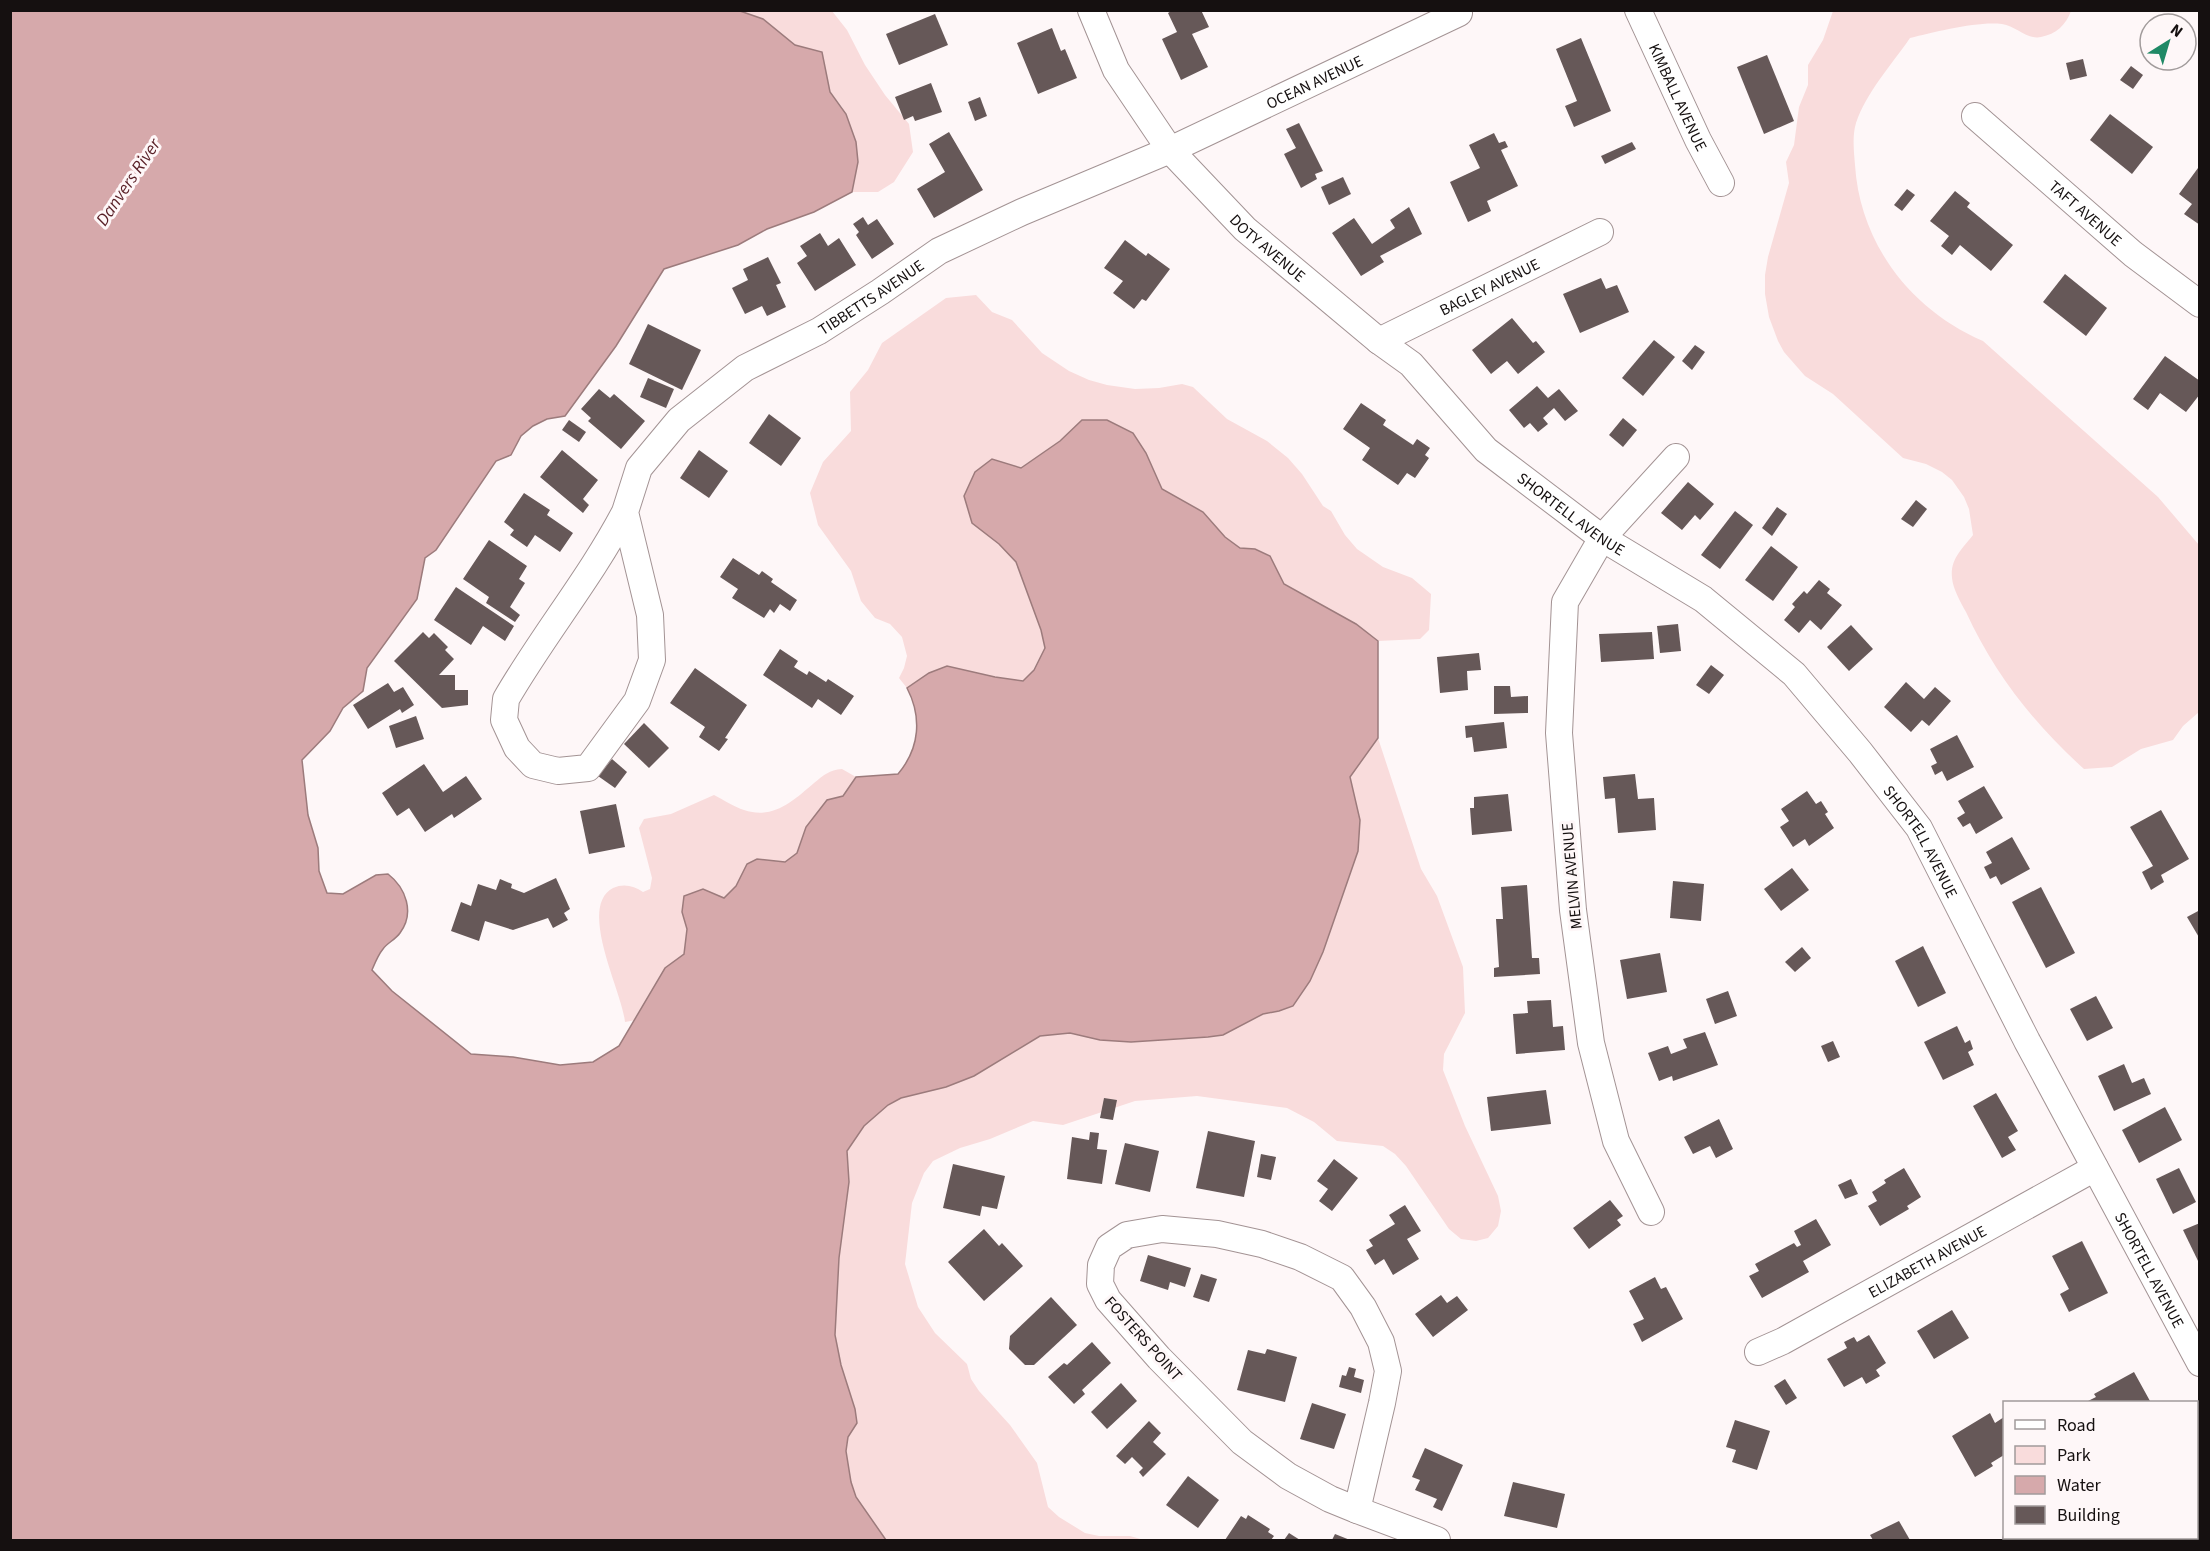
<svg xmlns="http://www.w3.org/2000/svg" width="2210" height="1551" viewBox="0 0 2210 1551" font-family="'Source Sans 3',sans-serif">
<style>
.green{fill:#f9dcdc}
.water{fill:#d6a9ab;stroke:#9c7b7c;stroke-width:1.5}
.building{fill:#665858}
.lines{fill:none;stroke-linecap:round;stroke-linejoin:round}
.minor-casing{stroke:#a39394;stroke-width:28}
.minor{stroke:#fff;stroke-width:26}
.labels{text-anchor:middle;stroke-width:6;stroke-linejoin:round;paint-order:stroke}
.street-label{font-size:16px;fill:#151010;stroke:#fef7f8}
.water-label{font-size:18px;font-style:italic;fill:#581f26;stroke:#fef7f8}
</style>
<rect width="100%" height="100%" fill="#fef7f8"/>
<g class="green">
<polygon points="740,11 832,11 847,30 865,65 885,95 909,124 913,152 894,182 878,192 852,192 858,162 856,142 842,107 830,92 822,52 795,45 763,19"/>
<path d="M 1833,11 L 2071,11 C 2066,25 2056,34 2041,37 C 2027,40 2016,26 2002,24 C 1977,21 1935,32 1910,38 C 1892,64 1866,93 1856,123 C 1852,136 1854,152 1855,165 C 1860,244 1911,310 1983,341 L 2158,497 L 2199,545 L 2199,712 L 2183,726 L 2173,740 L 2141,749 L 2112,767 L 2084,769 C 2034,724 1994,673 1966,612 C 1961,603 1953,589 1952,578 C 1950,559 1962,549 1973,535 L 1969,509 L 1964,497 L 1952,480 L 1942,472 L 1926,464 L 1903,458 L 1833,394 L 1805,376 L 1784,352 L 1778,341 L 1769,317 L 1765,294 L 1765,275 L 1768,257 L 1789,183 L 1786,162 L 1794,145 L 1799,107 L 1808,85 L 1808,65 L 1823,40 Z"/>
<path d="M 976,295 L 992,312 L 1012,320 L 1042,353 L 1069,371 L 1089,380 L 1107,385 L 1135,389 L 1159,388 L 1182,384 L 1193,387 L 1227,419 L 1267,441 L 1288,458 L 1302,474 L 1323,506 L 1331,511 L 1345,535 L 1357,549 L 1383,567 L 1412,578 L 1431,594 L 1429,630 L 1420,639 L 1378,641 L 1356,624 L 1284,584 L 1270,556 L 1255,549 L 1240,548 L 1225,537 L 1203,512 L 1162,489 L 1146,453 L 1082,420 L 1060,441 L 1021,469 L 972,523 C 987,534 1003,545 1014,560 C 1025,573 1042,630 1045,648 L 1033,670 L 1023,681 L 929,673 L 907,688 L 899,678 L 904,668 L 907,656 L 902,637 L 890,624 L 875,618 L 861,601 L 851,571 L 818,525 L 810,493 L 823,462 L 851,431 L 850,392 L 868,370 L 882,343 L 946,298 Z"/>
<polygon points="1378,738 1421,869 1437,896 1463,967 1465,1013 1444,1054 1443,1070 1465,1126 1498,1196 1501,1211 1498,1226 1488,1238 1476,1241 1461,1239 1449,1229 1406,1166 1395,1154 1383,1146 1337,1141 1314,1122 1287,1108 1197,1096 1135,1101 1063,1125 1033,1121 990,1139 960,1148 933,1161 924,1173 912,1203 905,1264 918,1307 935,1333 967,1364 971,1379 979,1391 1010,1425 1037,1463 1048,1507 1059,1517 1085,1533 1099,1536 1130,1536 1144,1540 886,1540 856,1497 851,1482 846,1451 848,1437 841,1365 835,1335 839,1258 849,1182 847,1151 864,1126 888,1105 901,1098 946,1087 974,1076 1040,1036 1070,1033 1100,1040 1131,1042 1208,1037 1223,1035 1264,1014 1279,1011 1360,820 1350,777"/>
<path d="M 842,769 L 856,777 L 843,796 L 806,827 L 797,853 L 785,862 L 757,859 L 747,864 L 736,886 L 724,898 L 703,889 L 682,912 L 687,929 L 684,954 L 665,968 L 636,1020 L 625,1022 C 622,991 577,907 613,888 C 624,883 634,886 643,892 L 650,889 L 652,878 L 639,828 L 644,819 L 671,814 L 714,795 C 724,800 734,807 744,810 C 773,820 793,801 814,783 C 824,775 829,770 842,769 Z"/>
</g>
<path class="water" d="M 740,11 L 763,19 L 795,45 L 822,52 L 830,92 L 846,114 L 856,142 L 858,162 L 852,192 L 814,212 L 767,229 L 738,245 L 664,269 L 616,346 L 565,416 L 547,419 L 533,426 L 521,436 L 511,455 L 496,461 L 436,550 L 425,558 L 417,599 L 367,668 L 363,691 L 343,708 L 330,731 L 302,760 L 308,815 L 318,848 L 319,871 L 327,893 L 343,894 L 376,875 L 388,874 C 406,888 415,913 400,933 C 395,940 387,943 383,949 C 378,955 375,963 372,970 L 392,991 L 471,1054 L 513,1057 L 560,1065 L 593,1062 L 619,1046 L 665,968 L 684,954 L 687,929 L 682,912 L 684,896 L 703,889 L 724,898 L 736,886 L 747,864 L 757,859 L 785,862 L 797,853 L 806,827 L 827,800 L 843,796 L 856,777 L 898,774 C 920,748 922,717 907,688 L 929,673 L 947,666 L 995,677 L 1023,681 L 1034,670 L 1045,648 L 1041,630 L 1016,562 L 999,544 L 972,523 L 964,496 L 975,472 L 992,459 L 1021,468 L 1060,441 L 1082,420 L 1107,420 L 1133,433 L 1146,453 L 1162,489 L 1203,512 L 1225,537 L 1240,548 L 1255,549 L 1270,556 L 1284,584 L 1356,624 L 1378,641 L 1378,738 L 1350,777 L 1360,820 L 1358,851 L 1323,952 L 1310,981 L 1293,1006 L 1279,1011 L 1263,1014 L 1223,1035 L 1208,1037 L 1131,1042 L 1100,1040 L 1070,1033 L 1040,1036 L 974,1076 L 946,1087 L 901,1098 L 888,1105 L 864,1126 L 847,1151 L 849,1182 L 839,1258 L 835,1335 L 841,1365 L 855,1409 L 857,1423 L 848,1437 L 846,1451 L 851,1482 L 856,1497 L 886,1540 L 11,1540 L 11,11 Z"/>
<g class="building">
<polygon points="1173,10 1201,10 1209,27 1192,34 1208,67 1181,80 1162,39 1177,32 1168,13"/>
<polygon points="935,14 948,45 899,65 886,34"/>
<polygon points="1052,28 1061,51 1065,49 1077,78 1038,94 1017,43"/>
<polygon points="1581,38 1611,111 1574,127 1565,106 1577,101 1556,49"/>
<polygon points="1767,55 1794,121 1764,134 1737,67"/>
<polygon points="2083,59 2087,76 2070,80 2066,63"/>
<polygon points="2131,66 2143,75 2133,89 2120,80"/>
<polygon points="931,83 942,112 915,121 913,116 904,120 895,97"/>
<polygon points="980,97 987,116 975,121 968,102"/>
<polygon points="2110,114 2153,147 2132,174 2090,140"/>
<polygon points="1299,123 1323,171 1315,174 1317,179 1301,188 1284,154 1296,148 1286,129"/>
<polygon points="949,132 983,190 934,218 917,189 945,172 929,144"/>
<polygon points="1494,133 1499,143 1505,141 1508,147 1501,150 1518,186 1487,201 1491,211 1468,222 1450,182 1480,168 1469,145"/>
<polygon points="1632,142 1636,149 1605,164 1601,156"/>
<polygon points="2198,168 2200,169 2200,225 2184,214 2192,204 2179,194"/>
<polygon points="1343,177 1351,194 1329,205 1321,187"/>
<polygon points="1907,189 1915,195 1902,211 1894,205"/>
<polygon points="1955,191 1970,203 1967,207 2013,245 1991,271 1960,245 1952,255 1941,246 1949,236 1930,221"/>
<polygon points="1409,207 1422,234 1380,256 1384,262 1361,276 1332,233 1354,218 1372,244 1395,228 1390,220"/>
<polygon points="863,217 868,225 877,219 894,244 872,259 856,235 859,232 853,224"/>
<polygon points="820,233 828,246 839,238 856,265 815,291 797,263 807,256 800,246"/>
<polygon points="1125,240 1146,256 1148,253 1170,269 1146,301 1142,299 1134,309 1113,293 1123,281 1104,268"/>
<polygon points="768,257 781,283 776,285 786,307 767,316 762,306 745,314 732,288 748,280 743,269"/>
<polygon points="2065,274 2107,308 2086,336 2043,302"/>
<polygon points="1601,278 1606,289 1617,285 1629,312 1580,333 1563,294"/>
<polygon points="1512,318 1533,343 1536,341 1545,352 1518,374 1507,361 1491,374 1472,350"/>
<polygon points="648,324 701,350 682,390 629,364"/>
<polygon points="1654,340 1675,357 1643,396 1622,378"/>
<polygon points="1695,345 1705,352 1692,370 1682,361"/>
<polygon points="2165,356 2200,381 2200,394 2186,412 2160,393 2148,410 2133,399"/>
<polygon points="648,378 674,389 666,408 640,397"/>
<polygon points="1537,386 1548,398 1559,389 1578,411 1565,421 1554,408 1543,418 1548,424 1538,432 1530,423 1524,428 1509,410"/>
<polygon points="599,389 610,398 614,394 645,421 621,449 588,421 591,418 581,409"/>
<polygon points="1361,403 1386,420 1383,425 1413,445 1417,439 1430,448 1425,455 1429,458 1415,478 1407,473 1398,485 1362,460 1370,448 1343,429"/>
<polygon points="769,414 801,438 781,466 749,443"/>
<polygon points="1623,418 1637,430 1623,447 1609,435"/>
<polygon points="569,420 586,432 579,442 562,430"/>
<polygon points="562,450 598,480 583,499 589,505 583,513 540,477"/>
<polygon points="699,450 728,471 709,498 680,478"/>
<polygon points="1688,482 1714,504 1700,520 1695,515 1682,530 1661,513"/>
<polygon points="524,493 550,510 547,515 573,533 560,552 535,535 527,547 510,535 514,530 504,522"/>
<polygon points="1916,500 1927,509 1913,527 1901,519"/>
<polygon points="1777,507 1787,514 1772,536 1762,528"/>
<polygon points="1735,511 1753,525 1720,569 1701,555"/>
<polygon points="489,540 527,566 519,579 525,583 510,607 520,615 515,622 486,603 489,597 463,579"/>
<polygon points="1771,546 1798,567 1773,601 1745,580"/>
<polygon points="733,558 759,575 762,571 773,579 771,582 797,600 790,611 780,604 774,613 770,609 764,618 732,598 738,589 720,577"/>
<polygon points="1819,580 1830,589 1827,593 1842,605 1821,630 1810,620 1799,633 1784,620 1795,607 1792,604 1804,591 1807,594"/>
<polygon points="456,587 514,626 505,641 483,626 471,645 434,620"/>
<polygon points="1678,624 1681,651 1660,653 1657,626"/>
<polygon points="1851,625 1873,649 1849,671 1827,647"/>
<polygon points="423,632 429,638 434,633 448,647 445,650 454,659 439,675 455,675 455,690 468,690 468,705 442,708 394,661"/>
<polygon points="1652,632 1654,659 1601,662 1599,634"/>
<polygon points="780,649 798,661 794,667 807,675 809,671 826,682 828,679 854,696 841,715 818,699 812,708 763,675"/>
<polygon points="1479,653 1481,670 1467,671 1468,690 1440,693 1437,657"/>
<polygon points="1711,665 1724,675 1709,694 1696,685"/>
<polygon points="695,668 747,705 725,738 728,739 719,751 699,737 705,727 670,703"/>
<polygon points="1906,682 1924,699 1935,687 1951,701 1929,726 1922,720 1911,732 1884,707"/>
<polygon points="388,683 394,692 403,687 414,705 402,713 400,709 368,729 353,705"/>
<polygon points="1494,686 1510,686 1511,697 1528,696 1528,713 1494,714"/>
<polygon points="416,716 424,739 396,748 389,726"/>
<polygon points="1504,722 1507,748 1474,752 1472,737 1466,738 1465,726"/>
<polygon points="644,723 669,748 649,768 624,744"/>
<polygon points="1957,735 1974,767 1947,781 1942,771 1935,775 1931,766 1937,763 1930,749"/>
<polygon points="612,759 627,772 615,788 598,776"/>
<polygon points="424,764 443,792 466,776 482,799 454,818 452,814 425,832 409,808 397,816 382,793"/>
<polygon points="1635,774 1638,799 1654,798 1656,830 1618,833 1615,798 1605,799 1603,777"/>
<polygon points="1984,786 2003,818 1976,834 1970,823 1963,827 1957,818 1965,813 1958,801"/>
<polygon points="1807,791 1816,804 1821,801 1828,812 1825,814 1834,828 1809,846 1805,839 1793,847 1780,827 1789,821 1781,809"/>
<polygon points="1508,794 1512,831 1472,835 1470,808 1474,808 1474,797"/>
<polygon points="616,804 625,847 589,854 580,811"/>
<polygon points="2161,810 2189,859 2161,875 2164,882 2151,890 2142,872 2153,866 2130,827"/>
<polygon points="2012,837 2030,869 2001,885 1996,876 1990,879 1984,867 1992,863 1986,852"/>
<polygon points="1792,868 1809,890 1781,911 1764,889"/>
<polygon points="556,878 570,909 564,913 568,920 553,928 548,918 513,930 485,921 479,941 451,931 461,902 471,906 478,884 496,890 500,879 512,884 511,888 524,893"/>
<polygon points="1673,881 1704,884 1701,921 1670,918"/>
<polygon points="1527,885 1532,958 1539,958 1540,974 1494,977 1494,968 1499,967 1496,919 1503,919 1501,887"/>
<polygon points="2041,887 2075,953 2046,968 2012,902"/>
<polygon points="2200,910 2200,939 2187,917"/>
<polygon points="1923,946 1946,993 1918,1007 1895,961"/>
<polygon points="1802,947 1811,958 1795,972 1785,962"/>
<polygon points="1660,953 1667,992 1627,999 1620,960"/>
<polygon points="1728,991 1737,1016 1715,1024 1706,999"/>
<polygon points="2096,996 2113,1028 2087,1041 2070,1009"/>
<polygon points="1551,1000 1553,1027 1563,1026 1565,1050 1516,1054 1513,1014 1528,1013 1527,1001"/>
<polygon points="1957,1026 1965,1043 1970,1040 1973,1049 1968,1052 1974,1065 1943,1080 1924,1042"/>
<polygon points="1705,1032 1718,1065 1673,1081 1672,1076 1659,1081 1648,1053 1668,1046 1671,1054 1687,1048 1683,1039"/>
<polygon points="1833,1041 1840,1057 1828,1062 1821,1046"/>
<polygon points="2124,1064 2132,1083 2144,1078 2151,1094 2114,1111 2098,1076"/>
<polygon points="1546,1090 1551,1124 1491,1131 1487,1097"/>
<polygon points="1996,1093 2018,1131 2008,1137 2016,1150 2002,1158 1973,1106"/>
<polygon points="1104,1098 1117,1100 1113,1120 1100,1118"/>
<polygon points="2165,1107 2182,1140 2139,1163 2122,1130"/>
<polygon points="1719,1119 1733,1149 1716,1158 1710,1146 1693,1154 1684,1137"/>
<polygon points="1208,1131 1255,1141 1244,1197 1196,1188"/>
<polygon points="1090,1132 1099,1133 1097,1149 1107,1150 1102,1184 1067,1179 1072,1137 1089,1140"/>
<polygon points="1125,1143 1159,1151 1150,1192 1115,1184"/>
<polygon points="1261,1154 1276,1157 1271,1180 1257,1177"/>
<polygon points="1334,1159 1358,1178 1332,1211 1319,1201 1328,1189 1317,1181"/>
<polygon points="953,1164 1005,1176 997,1209 982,1206 980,1216 943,1208"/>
<polygon points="1904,1168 1921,1197 1907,1206 1909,1209 1880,1226 1868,1206 1877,1201 1872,1192 1886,1183 1884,1180"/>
<polygon points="2179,1168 2196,1202 2173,1214 2156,1179"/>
<polygon points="1851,1179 1858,1194 1845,1199 1838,1185"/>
<polygon points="1610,1200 1623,1216 1617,1220 1621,1225 1589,1249 1573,1228"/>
<polygon points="1405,1205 1421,1231 1407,1239 1419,1259 1393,1275 1384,1259 1375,1265 1366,1250 1373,1246 1369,1240 1395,1224 1389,1215"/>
<polygon points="1816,1219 1831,1245 1803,1261 1809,1272 1762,1298 1749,1276 1759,1271 1755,1264 1794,1243 1797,1247 1801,1245 1794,1231"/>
<polygon points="2200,1223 2200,1265 2183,1230"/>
<polygon points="984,1229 999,1246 1002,1243 1023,1266 984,1301 948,1262"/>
<polygon points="2082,1241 2108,1293 2069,1312 2060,1294 2069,1289 2052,1256"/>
<polygon points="1148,1255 1191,1268 1185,1287 1170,1282 1168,1290 1140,1281"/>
<polygon points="1201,1274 1217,1279 1209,1302 1193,1297"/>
<polygon points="1655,1277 1661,1289 1666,1287 1683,1319 1642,1342 1633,1324 1644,1319 1629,1291"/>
<polygon points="1441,1295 1447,1303 1457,1296 1468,1310 1433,1337 1415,1314"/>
<polygon points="1051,1297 1077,1325 1034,1365 1025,1365 1009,1349 1010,1336"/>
<polygon points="1952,1310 1969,1338 1934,1359 1917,1331"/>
<polygon points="1869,1335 1886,1363 1876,1370 1880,1376 1866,1384 1862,1377 1844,1387 1827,1359 1847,1348 1844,1342 1854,1337 1857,1342"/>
<polygon points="1092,1342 1111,1363 1082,1390 1085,1394 1074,1404 1048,1377 1064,1363 1067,1365"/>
<polygon points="1267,1349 1297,1357 1285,1402 1237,1390 1248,1350 1265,1354"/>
<polygon points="1349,1367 1356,1369 1354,1377 1364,1380 1361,1393 1339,1387 1342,1375 1346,1376"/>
<polygon points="2134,1372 2150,1401 2086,1402 2096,1397 2094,1394"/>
<polygon points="1785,1379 1797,1398 1786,1405 1774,1386"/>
<polygon points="1121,1383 1137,1401 1107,1429 1091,1412"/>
<polygon points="1312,1403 1346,1414 1334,1449 1300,1439"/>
<polygon points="1990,1413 1995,1423 2004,1417 2004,1455 1991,1463 1993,1466 1975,1477 1952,1436"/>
<polygon points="1735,1420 1770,1431 1757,1470 1732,1462 1736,1450 1726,1447"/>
<polygon points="1149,1421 1161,1433 1153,1442 1166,1454 1143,1477 1139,1472 1143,1468 1132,1457 1125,1464 1116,1456"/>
<polygon points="1425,1448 1463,1465 1442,1511 1433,1507 1437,1499 1415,1490 1420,1480 1412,1477"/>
<polygon points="1188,1476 1219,1500 1198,1528 1166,1505"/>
<polygon points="1513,1482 1565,1494 1557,1528 1504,1516"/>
<polygon points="2200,1501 2200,1530 2196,1532 2196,1503"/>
<polygon points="1248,1515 1270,1529 1268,1532 1274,1536 1271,1540 1225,1540 1241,1516 1246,1519"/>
<polygon points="1899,1521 1910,1540 1873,1540 1870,1535"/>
<polygon points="1289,1533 1300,1540 1284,1540"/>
<polygon points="1335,1534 1350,1540 1332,1540"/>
</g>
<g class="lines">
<defs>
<g id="minor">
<path id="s1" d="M 1091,10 L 1116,70 L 1170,150 L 1245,229 L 1379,341 L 1411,364 L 1486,450 L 1602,538 L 1703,599 L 1794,674 L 1860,752 L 1919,828 L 2027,1041 L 2200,1363"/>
<path id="s2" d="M 1638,10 L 1698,140 L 1721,183"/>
<path id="s3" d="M 1975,116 L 2133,254 L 2200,304"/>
<path id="s4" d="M 1379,341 L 1600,232"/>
<path id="s5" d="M 625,512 C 591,577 543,635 506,699 L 504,720 L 517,748 L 533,765 L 558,771 L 588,768 L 637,701 L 652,660 L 650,615 L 625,512 L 639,468 L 679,420 L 745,368 L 819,331 L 880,292 L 939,251 L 1022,212 L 1170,150 L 1459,13"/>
<polyline points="1651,1212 1616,1141 1591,1043 1573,910 1559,733 1565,602 1602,538 1676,457"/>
<polygon points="1162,1229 1217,1234 1262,1244 1300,1257 1342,1278 1363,1307 1381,1342 1388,1371 1382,1403 1357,1510 1330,1499 1288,1476 1242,1442 1159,1358 1108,1300 1100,1284 1101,1265 1109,1247 1127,1235"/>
<path id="s6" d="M 1758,1352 L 1783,1341 L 2095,1168"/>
<polyline points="2196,1437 2200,1435"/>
<polyline points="1357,1510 1437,1540"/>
<polyline points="2016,1540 2021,1538"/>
</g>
</defs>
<use href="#minor" class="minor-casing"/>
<use href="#minor" class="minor"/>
</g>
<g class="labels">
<g class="street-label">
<text dy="6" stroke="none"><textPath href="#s5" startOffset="1462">OCEAN AVENUE</textPath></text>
<text dy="6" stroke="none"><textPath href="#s2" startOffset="96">KIMBALL AVENUE</textPath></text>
<text dy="6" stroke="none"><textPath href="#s3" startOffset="147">TAFT AVENUE</textPath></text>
<text dy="6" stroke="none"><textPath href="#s1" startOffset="300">DOTY AVENUE</textPath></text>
<text dy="6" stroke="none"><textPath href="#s4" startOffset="123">BAGLEY AVENUE</textPath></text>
<text dy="6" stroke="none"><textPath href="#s5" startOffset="968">TIBBETTS AVENUE</textPath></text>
<text dy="6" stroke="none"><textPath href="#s1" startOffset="705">SHORTELL AVENUE</textPath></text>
<text dy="6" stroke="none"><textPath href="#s1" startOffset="1191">SHORTELL AVENUE</textPath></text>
<text transform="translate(1571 876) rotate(-95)" y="6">MELVIN AVENUE</text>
<text dy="6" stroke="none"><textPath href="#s6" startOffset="192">ELIZABETH AVENUE</textPath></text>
<text dy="6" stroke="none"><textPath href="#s1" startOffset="1677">SHORTELL AVENUE</textPath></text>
<text transform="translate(1144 1338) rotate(48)" y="6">FOSTERS POINT</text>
</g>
<g class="water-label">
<text transform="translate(128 182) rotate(-56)" y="6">Danvers River</text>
</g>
</g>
<rect width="2210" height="1551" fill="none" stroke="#151010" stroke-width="24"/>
<rect x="2003" y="1401" width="195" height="138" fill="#fef7f8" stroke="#a19b9b" stroke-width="1.5"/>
<rect x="2015" y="1420" width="30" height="9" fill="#ffffff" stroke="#a19b9b" stroke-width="1.5"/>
<text x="2057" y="1431" font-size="18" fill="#151010">Road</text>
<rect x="2015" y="1446" width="30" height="18" fill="#f9dcdc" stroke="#a19b9b" stroke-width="1.5"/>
<text x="2057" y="1461" font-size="18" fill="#151010">Park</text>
<rect x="2015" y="1476" width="30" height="18" fill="#d6a9ab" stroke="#a19b9b" stroke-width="1.5"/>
<text x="2057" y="1491" font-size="18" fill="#151010">Water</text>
<rect x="2015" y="1506" width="30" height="18" fill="#665858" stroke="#a19b9b" stroke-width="1.5"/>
<text x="2057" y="1521" font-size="18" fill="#151010">Building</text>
<g transform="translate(2168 42) rotate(37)"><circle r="28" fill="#fef7f8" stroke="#a19b9b" stroke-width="1.5"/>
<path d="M0-4.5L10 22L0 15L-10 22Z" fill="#1f8966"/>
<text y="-9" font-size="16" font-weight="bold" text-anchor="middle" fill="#151010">N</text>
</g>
</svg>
